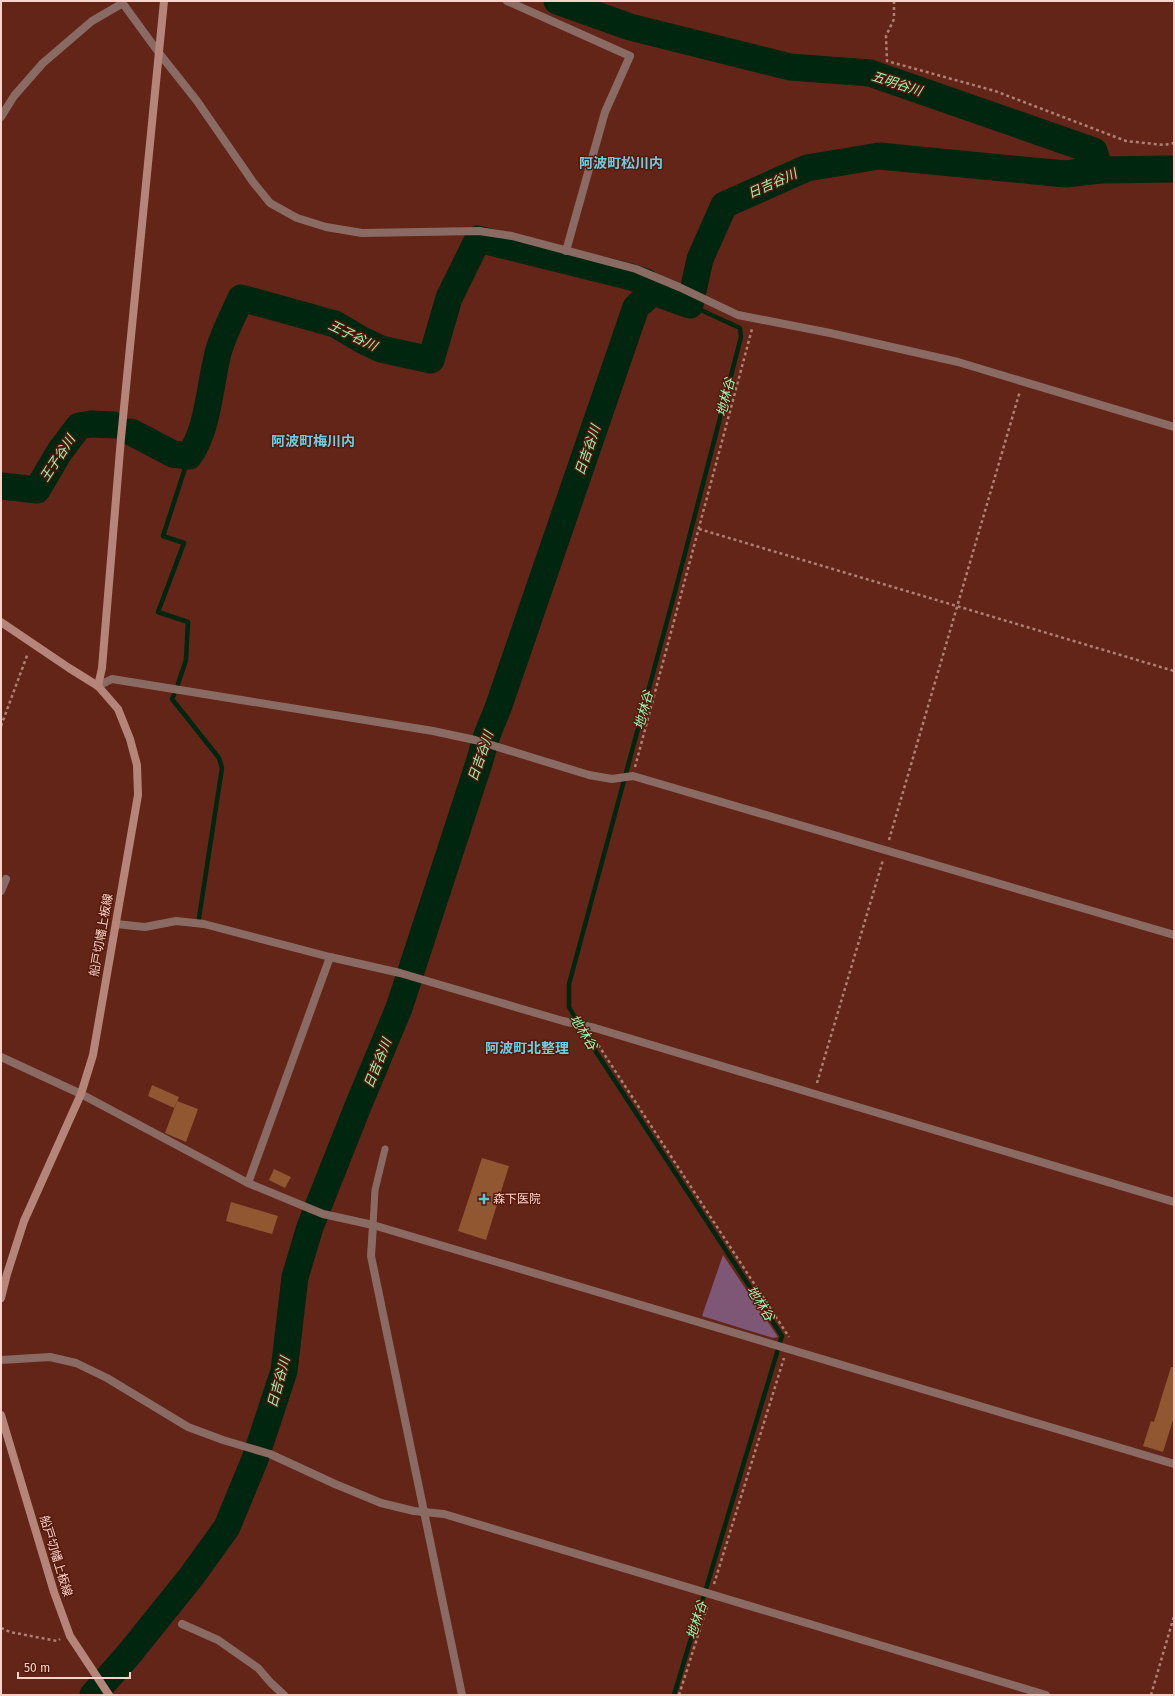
<svg xmlns="http://www.w3.org/2000/svg" width="1175" height="1696" viewBox="0 0 1175 1696" font-family="'Fira Sans','Noto Sans JP',sans-serif">
<style>
.green{fill:#7e5676}
.lines{fill:none;stroke-linecap:round;stroke-linejoin:round}
.stream{stroke:#00260f;stroke-width:4.5}
.river{stroke:#00260f;stroke-width:27}
.building{fill:#905731}
.path{stroke:#b18075;stroke-width:2.5;stroke-dasharray:3 3;stroke-linecap:butt}
.lane{stroke:#8a6b64;stroke-width:7}
.street{stroke:#8a6b64;stroke-width:8}
.secondary{stroke:#b6857a;stroke-width:8}
.poi-dot{fill:#56c9e1;stroke:#561a0d;stroke-width:1.5}
.labels{text-anchor:middle;stroke-width:3;stroke-linejoin:round;paint-order:stroke}
.street-label{font-size:12px;fill:#fad3ca;stroke:#561a0d}
.poi-label{font-size:12px;fill:#fad3ca;stroke:#561a0d;text-anchor:start}
.water-label{font-size:13px;font-style:italic;fill:#93f7b4;stroke:#561a0d}
.quarter-label{font-size:14px;font-weight:bold;fill:#68cfe5;stroke:#561a0d}
</style>
<rect width="100%" height="100%" fill="#622518"/>
<polygon class="green" points="723,1255 778,1337 773,1338 702,1316"/>
<g class="lines">
<g class="stream">
<polyline points="178,684 186,660 188,622 158,612 184,543 163,536 189,456"/>
<polyline points="174,695 172,699 219,758 222,768 199,918"/>
<polyline points="405,968 412,970"/>
<polyline points="674,1695 782,1336 585,1035 569,1007 569,984 676,588 741,337 740,328 690,305"/>
</g>
<g class="river">
<polyline points="557,1 630,27 790,67 870,73 1094,151 1100,170"/>
<path d="M 131,432 L 173,454 L 189,456 C 208,431 210,384 218,353 C 223,334 233,316 241,298 L 335,324 L 362,340 L 381,349 L 431,360 L 449,298 L 478,239 L 631,277 L 646,282 L 653,292"/>
<polyline points="1,486 37,490 60,451 79,426 91,424 113,425"/>
<polyline points="93,1695 129,1654 191,1577 227,1527 255,1459 284,1371 295,1277 310,1227 358,1106 399,1008 479,763 487,735 498,708 636,307 653,292 690,305 700,259 724,205 807,168 879,156 1065,174 1100,170 1174,169"/>
</g>
</g>
<g class="building">
<polygon points="152,1085 179,1097 174,1108 148,1096"/>
<polygon points="177,1101 198,1109 186,1142 165,1133"/>
<polygon points="482,1158 509,1166 486,1240 458,1231"/>
<polygon points="274,1169 291,1177 285,1188 269,1180"/>
<polygon points="231,1202 278,1216 272,1234 226,1221"/>
<polygon points="1171,1367 1174,1367 1174,1417 1163,1452 1143,1446 1151,1421 1154,1422"/>
</g>
<g class="lines">
<g class="path">
<polyline points="894,1 894,19 886,36 887,61 995,91 1126,141 1164,145 1174,143"/>
<polyline points="699,529 1174,671"/>
<polyline points="1,726 28,653"/>
<polyline points="635,767 752,329"/>
<polyline points="889,840 1020,391"/>
<polyline points="595,1040 789,1337"/>
<polyline points="817,1083 883,860"/>
<polyline points="714,1584 784,1358"/>
<polyline points="1,1628 10,1632 57,1641 60,1639"/>
<polyline points="679,1695 708,1604"/>
<polyline points="1151,1695 1174,1616"/>
</g>
<polyline class="lane" points="373,1225 375,1190 385,1149"/>
<g class="street">
<polyline points="121,1 159,53 197,101 253,182 270,203 297,218 326,227 362,233 479,231 512,236 636,269 679,287 738,315 830,333 958,362 1174,427"/>
<polyline points="507,1 630,56 605,112 566,251"/>
<polyline points="1,117 14,96 43,63 92,21 123,3"/>
<polyline points="98,686 112,679 433,731 475,740 589,775 612,779 633,776 1174,935"/>
<polyline points="1,891 6,879"/>
<polyline points="116,924 145,927 176,921 204,924 330,957 400,973 563,1021 595,1028 1174,1202"/>
<polyline points="1,1057 81,1094 248,1183 323,1214 373,1225 1174,1464"/>
<polyline points="248,1183 330,957"/>
<polyline points="373,1225 371,1256 462,1695"/>
<polyline points="1,1360 50,1357 76,1363 107,1378 188,1427 223,1440 270,1454 335,1484 381,1503 414,1511 444,1514 1046,1695"/>
<polyline points="182,1624 218,1640 258,1668 271,1683 284,1695"/>
</g>
<g class="secondary">
<polyline points="1,622 69,668 98,686 118,709 130,739 137,765 138,795 93,1055 81,1094 24,1221 7,1274 1,1298"/>
<polyline points="98,686 102,668 121,438 164,1"/>
<polyline points="1,1415 54,1592 70,1636 109,1695"/>
</g>
</g>
<path class="poi-dot" d="M482 1193h4v4h4v4h-4v4h-4v-4h-4v-4h4z"/>
<g class="labels">
<g class="street-label">
<text transform="translate(101 935) rotate(-80)" y="4">船戸切幡上板線</text>
<text transform="translate(56 1556) rotate(73)" y="4">船戸切幡上板線</text>
</g>
<g class="poi-label">
<text x="493" y="1203">森下医院</text>
</g>
<g class="water-label">
<text transform="translate(897 83) rotate(18)" y="5">五明谷川</text>
<text transform="translate(772 183) rotate(-24)" y="5">日吉谷川</text>
<text transform="translate(353 335) rotate(26)" y="5">王子谷川</text>
<text transform="translate(725 397) rotate(-76)" y="5">地林谷</text>
<text transform="translate(587 450) rotate(-71)" y="5">日吉谷川</text>
<text transform="translate(57 458) rotate(-57)" y="5">王子谷川</text>
<text transform="translate(643 710) rotate(-75)" y="5">地林谷</text>
<text transform="translate(480 756) rotate(-71)" y="5">日吉谷川</text>
<text transform="translate(584 1032) rotate(57)" y="5">地林谷</text>
<text transform="translate(377 1063) rotate(-68)" y="5">日吉谷川</text>
<text transform="translate(761 1303) rotate(57)" y="5">地林谷</text>
<text transform="translate(278 1382) rotate(-75)" y="5">日吉谷川</text>
<text transform="translate(696 1620) rotate(-73)" y="5">地林谷</text>
</g>
<g class="quarter-label">
<text x="621" y="168">阿波町松川内</text>
<text x="313" y="446">阿波町梅川内</text>
<text x="527" y="1053">阿波町北整理</text>
</g>
</g>
<rect width="1175" height="1696" fill="none" stroke="#fad3ca" stroke-width="4"/>
<path d="M18 1672v6h112v-6" fill="none" stroke="#fad3ca" stroke-width="2"/>
<text x="24" y="1672" font-size="12" fill="#fad3ca" stroke="#561a0d" stroke-width="3" paint-order="stroke">50 m</text>
</svg>
